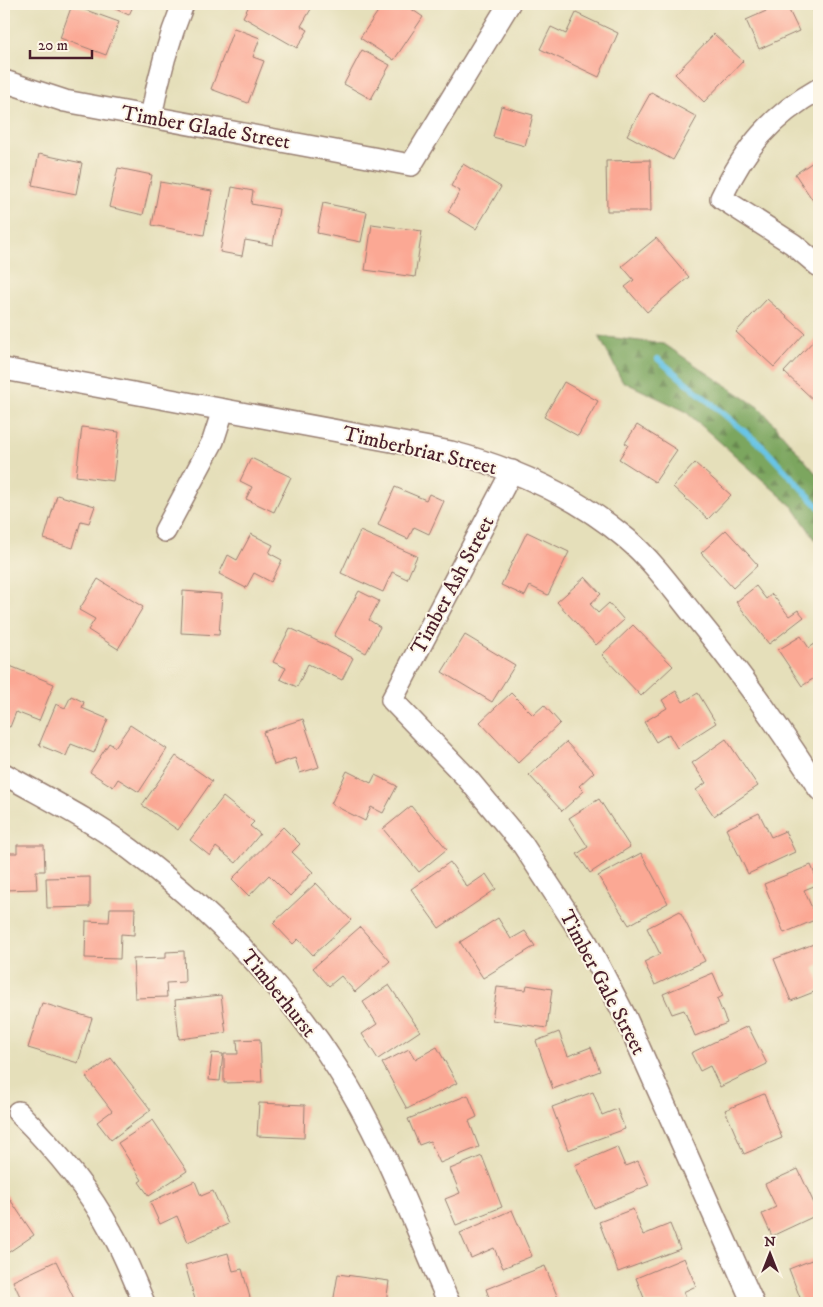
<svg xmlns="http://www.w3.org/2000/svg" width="823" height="1307" viewBox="0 0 823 1307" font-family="'IM FELL DW Pica',serif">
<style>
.forest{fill:url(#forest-firs);stroke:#636245}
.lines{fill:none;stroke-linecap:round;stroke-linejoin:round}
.stream{stroke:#68c4e6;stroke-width:6}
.building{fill:#fba894}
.minor-casing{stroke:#987f72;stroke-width:24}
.minor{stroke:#fff;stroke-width:21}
.labels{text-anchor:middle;stroke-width:4;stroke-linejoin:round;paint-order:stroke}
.street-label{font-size:21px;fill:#4a1f2b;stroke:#fcf5e5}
</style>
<defs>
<pattern id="forest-firs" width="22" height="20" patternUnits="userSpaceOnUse" patternTransform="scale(1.25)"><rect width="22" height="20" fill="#7ca65f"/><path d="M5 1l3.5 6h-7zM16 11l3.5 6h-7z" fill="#68874f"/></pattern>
</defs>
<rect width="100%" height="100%" fill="#fcf5e5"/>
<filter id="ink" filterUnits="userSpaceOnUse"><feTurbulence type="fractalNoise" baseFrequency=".02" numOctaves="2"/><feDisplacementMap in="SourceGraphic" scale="10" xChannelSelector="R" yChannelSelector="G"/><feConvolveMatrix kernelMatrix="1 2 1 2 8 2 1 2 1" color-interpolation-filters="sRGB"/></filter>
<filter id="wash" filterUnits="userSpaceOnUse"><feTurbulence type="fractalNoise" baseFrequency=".0096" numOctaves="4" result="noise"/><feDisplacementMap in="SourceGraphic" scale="20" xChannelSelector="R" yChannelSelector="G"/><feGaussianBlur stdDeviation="1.12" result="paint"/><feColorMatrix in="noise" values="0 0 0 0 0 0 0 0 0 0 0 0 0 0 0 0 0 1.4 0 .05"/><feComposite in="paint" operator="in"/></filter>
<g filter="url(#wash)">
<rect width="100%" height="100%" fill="#e5dfba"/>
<polygon class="forest" points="599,336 664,344 761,409 819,477 819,545 793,507 685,411 622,381"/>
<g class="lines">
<polyline class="stream" points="658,359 763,447 819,507"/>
</g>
<g id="blocks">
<g class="building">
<polygon points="104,4 134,4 129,15"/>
<polygon points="250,4 266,4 271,6 272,4 314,4 301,26 308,30 297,48 243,17"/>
<polygon points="383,4 404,4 423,17 394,60 360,38"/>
<polygon points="782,4 786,4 799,31 759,49 746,20"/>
<polygon points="810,4 819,4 819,13 815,15"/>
<polygon points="72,5 119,22 106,55 60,38"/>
<polygon points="576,13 618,33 599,77 540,49 551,27 566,34"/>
<polygon points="234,28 260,38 253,57 264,61 248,103 211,89"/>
<polygon points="714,34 743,61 704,102 675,74"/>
<polygon points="362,50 390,65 371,99 344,84"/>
<polygon points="651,92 697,117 673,160 627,135"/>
<polygon points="501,106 533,115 525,146 493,137"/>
<polygon points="39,154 82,163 76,194 32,185"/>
<polygon points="819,158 819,199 814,202 795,174"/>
<polygon points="650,160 651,211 607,211 606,161"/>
<polygon points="463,164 501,187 476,229 448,212 460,191 451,186"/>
<polygon points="118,168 152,175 143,215 109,207"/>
<polygon points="160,182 212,191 204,235 152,225"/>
<polygon points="232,187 253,191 251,204 279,209 273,245 245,240 242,256 220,252"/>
<polygon points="323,203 367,212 361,242 317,233"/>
<polygon points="372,224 422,231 415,277 365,270"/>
<polygon points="656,238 689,277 647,312 625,287 634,280 622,266"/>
<polygon points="767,299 805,333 774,367 736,332"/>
<polygon points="818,336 819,337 819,405 784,372"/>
<polygon points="564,382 598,401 578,436 544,417"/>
<polygon points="637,425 677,450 655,482 619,459 628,445 625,443"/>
<polygon points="82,427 119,432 113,481 76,476"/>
<polygon points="251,458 291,477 274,512 246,499 252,487 240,481"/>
<polygon points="695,463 731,495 708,519 673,487"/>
<polygon points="395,487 426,500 429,494 444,501 429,534 414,527 408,539 378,525"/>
<polygon points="57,495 95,506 89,523 81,521 73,548 44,539"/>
<polygon points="726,530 758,565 733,588 701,553"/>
<polygon points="360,531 417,556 407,579 392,572 383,592 341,573"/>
<polygon points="527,532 569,552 548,595 530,586 525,596 501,585"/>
<polygon points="251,534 273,545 269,553 282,560 271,582 254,573 246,588 219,574 228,555 237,560"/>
<polygon points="585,577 601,594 590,604 598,613 609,603 624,620 596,645 557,602"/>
<polygon points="98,579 143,607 118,649 88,630 95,619 79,610"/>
<polygon points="756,586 766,599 772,594 789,616 798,610 804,617 769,644 736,602"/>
<polygon points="183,591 222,594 219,635 181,633"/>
<polygon points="359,591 379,601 369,620 380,627 366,653 334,636"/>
<polygon points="633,625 673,666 641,696 602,655"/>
<polygon points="290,628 353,658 342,680 308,664 297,687 280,679 286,668 273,662"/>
<polygon points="465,635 515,665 492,702 442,672"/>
<polygon points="801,636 809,648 819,641 819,675 802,686 778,650"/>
<polygon points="10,666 54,684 39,721 16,712 10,727 4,725 4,682"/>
<polygon points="676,691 683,702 698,693 716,723 677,748 669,734 656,742 644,722 667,708 662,700"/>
<polygon points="511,693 533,715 544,705 560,723 518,763 480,722"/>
<polygon points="71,696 84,702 82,708 108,719 94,753 71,744 66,756 39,745 56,704 65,708"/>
<polygon points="303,719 319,767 300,773 295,758 274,765 263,732"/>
<polygon points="130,725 167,749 139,792 118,779 113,787 90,772 109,743 115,747"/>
<polygon points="726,739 758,786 714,816 696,790 706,783 692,763"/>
<polygon points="566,742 594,772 579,786 584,791 562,811 529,775"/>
<polygon points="176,756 212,781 178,830 142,805"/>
<polygon points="347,771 371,783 375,775 397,786 383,813 371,807 365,821 331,804"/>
<polygon points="223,797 254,822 250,826 260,834 236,863 216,847 210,856 190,840"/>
<polygon points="599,799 630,847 590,873 577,854 588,847 569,818"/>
<polygon points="411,806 447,849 419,872 383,829"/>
<polygon points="759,813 771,837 785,831 795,852 748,874 726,829"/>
<polygon points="283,827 300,844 292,852 313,872 290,896 269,875 249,896 232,879"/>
<polygon points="17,845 44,845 45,871 36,871 37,889 4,890 4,853 17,853"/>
<polygon points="641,853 668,903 629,925 598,876"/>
<polygon points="450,862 467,887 486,874 496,889 439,928 411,889"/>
<polygon points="811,865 819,884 804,890 817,919 784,933 764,884"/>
<polygon points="90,877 90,907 47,908 46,878"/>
<polygon points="316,883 351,920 313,955 298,939 293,944 273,923"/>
<polygon points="110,908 135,908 134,935 121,934 120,959 85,958 86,921 109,922"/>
<polygon points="680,911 705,961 655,985 644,962 660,954 647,928"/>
<polygon points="498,918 511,939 525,931 535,946 483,978 460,942"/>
<polygon points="360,927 390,961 355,992 341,976 329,986 313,968"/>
<polygon points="819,942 819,965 814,967 819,982 819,990 791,1001 774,959"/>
<polygon points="184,951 185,982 166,983 167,997 135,998 133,959 166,958 166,952"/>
<polygon points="713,973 723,996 717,999 727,1023 695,1036 684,1010 672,1014 663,994"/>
<polygon points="389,985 420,1031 378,1059 362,1034 377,1024 363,1002"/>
<polygon points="527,985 552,989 547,1028 492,1020 497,987 526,990"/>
<polygon points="221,995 226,1033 179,1039 175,1000"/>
<polygon points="42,1003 92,1018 78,1063 28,1048"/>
<polygon points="748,1026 767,1064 720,1087 710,1066 700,1071 691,1053"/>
<polygon points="559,1032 568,1056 591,1047 600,1071 553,1089 536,1041"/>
<polygon points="260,1039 262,1082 224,1083 224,1054 238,1054 237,1040"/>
<polygon points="437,1047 457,1083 407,1109 382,1063 409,1049 415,1059"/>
<polygon points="212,1053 223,1054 220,1081 209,1080"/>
<polygon points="111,1058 151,1110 111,1140 97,1122 112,1111 86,1077"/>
<polygon points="593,1092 602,1115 617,1109 625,1129 568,1150 552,1107"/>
<polygon points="764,1094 782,1138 744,1154 725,1110"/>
<polygon points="468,1095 477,1117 469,1121 479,1147 440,1163 430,1141 419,1145 408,1119"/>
<polygon points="259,1103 305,1105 304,1138 257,1136"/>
<polygon points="153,1120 187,1171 149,1196 139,1182 142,1180 118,1143"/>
<polygon points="617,1147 625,1166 638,1161 649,1185 594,1208 575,1165"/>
<polygon points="482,1156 502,1207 456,1225 445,1199 460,1193 450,1169"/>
<polygon points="798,1169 819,1214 772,1236 762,1214 776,1207 765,1184"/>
<polygon points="195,1181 201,1196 213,1191 228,1224 188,1242 177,1216 160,1224 150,1202"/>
<polygon points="7,1195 34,1235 6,1254 4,1251 4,1197"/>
<polygon points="633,1209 643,1235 670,1224 680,1249 618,1272 599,1222"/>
<polygon points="512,1210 532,1256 503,1268 494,1248 471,1258 460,1233"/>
<polygon points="228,1253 233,1271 242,1269 251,1301 242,1303 196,1303 185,1265"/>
<polygon points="819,1257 819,1303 802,1303 789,1269"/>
<polygon points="684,1258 696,1286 683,1292 688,1303 646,1303 636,1278"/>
<polygon points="56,1261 76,1303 23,1303 13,1281"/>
<polygon points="545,1266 560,1303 491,1303 486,1289"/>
<polygon points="338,1274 389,1281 386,1303 333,1303"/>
</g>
</g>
</g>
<g filter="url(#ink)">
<use href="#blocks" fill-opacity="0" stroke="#987f72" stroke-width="1"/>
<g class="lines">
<defs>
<g id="minor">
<polyline points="4,81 65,101 411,165 509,4"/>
<path d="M 819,89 C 771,116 745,148 721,198 L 793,244 L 819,266"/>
<path d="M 151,117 C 158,78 168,41 183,4"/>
<path d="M 4,369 L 451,452 C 516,469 576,496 627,539 C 652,560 672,588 692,613 C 738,669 780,728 819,789"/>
<polyline points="512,471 392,700 467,778 523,845 586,941 626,1018 753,1303"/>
<polyline points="165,531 213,441 223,410"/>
<path d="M 4,774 C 46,798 91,820 130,849 C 211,910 283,983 337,1068 C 384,1140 414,1225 449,1303"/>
<path d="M 18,1112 C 54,1148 88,1188 112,1233 C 125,1255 134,1280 144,1303"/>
</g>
</defs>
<use href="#minor" class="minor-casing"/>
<use href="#minor" class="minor"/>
</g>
</g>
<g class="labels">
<g class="street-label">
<text transform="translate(206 127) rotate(10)" y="7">Timber Glade Street</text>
<text transform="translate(420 450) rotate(13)" y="7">Timberbriar Street</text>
<text transform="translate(452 585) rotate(-62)" y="7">Timber Ash Street</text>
<text transform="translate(603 982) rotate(62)" y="7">Timber Gale Street</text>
<text transform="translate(279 993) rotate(51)" y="7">Timberhurst</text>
</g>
</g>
<rect width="823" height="1307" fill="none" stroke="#fcf5e5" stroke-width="20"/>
<g transform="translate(770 1254)" stroke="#fcf5e5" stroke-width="4" paint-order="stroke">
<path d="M0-4L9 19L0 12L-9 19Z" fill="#4a1f2b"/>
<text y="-8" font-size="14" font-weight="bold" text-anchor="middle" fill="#4a1f2b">N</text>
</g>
<path d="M30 50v8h62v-8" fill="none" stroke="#4a1f2b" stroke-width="2.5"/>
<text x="38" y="50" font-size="15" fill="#4a1f2b" stroke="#fcf5e5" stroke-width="4" paint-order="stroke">20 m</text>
</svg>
